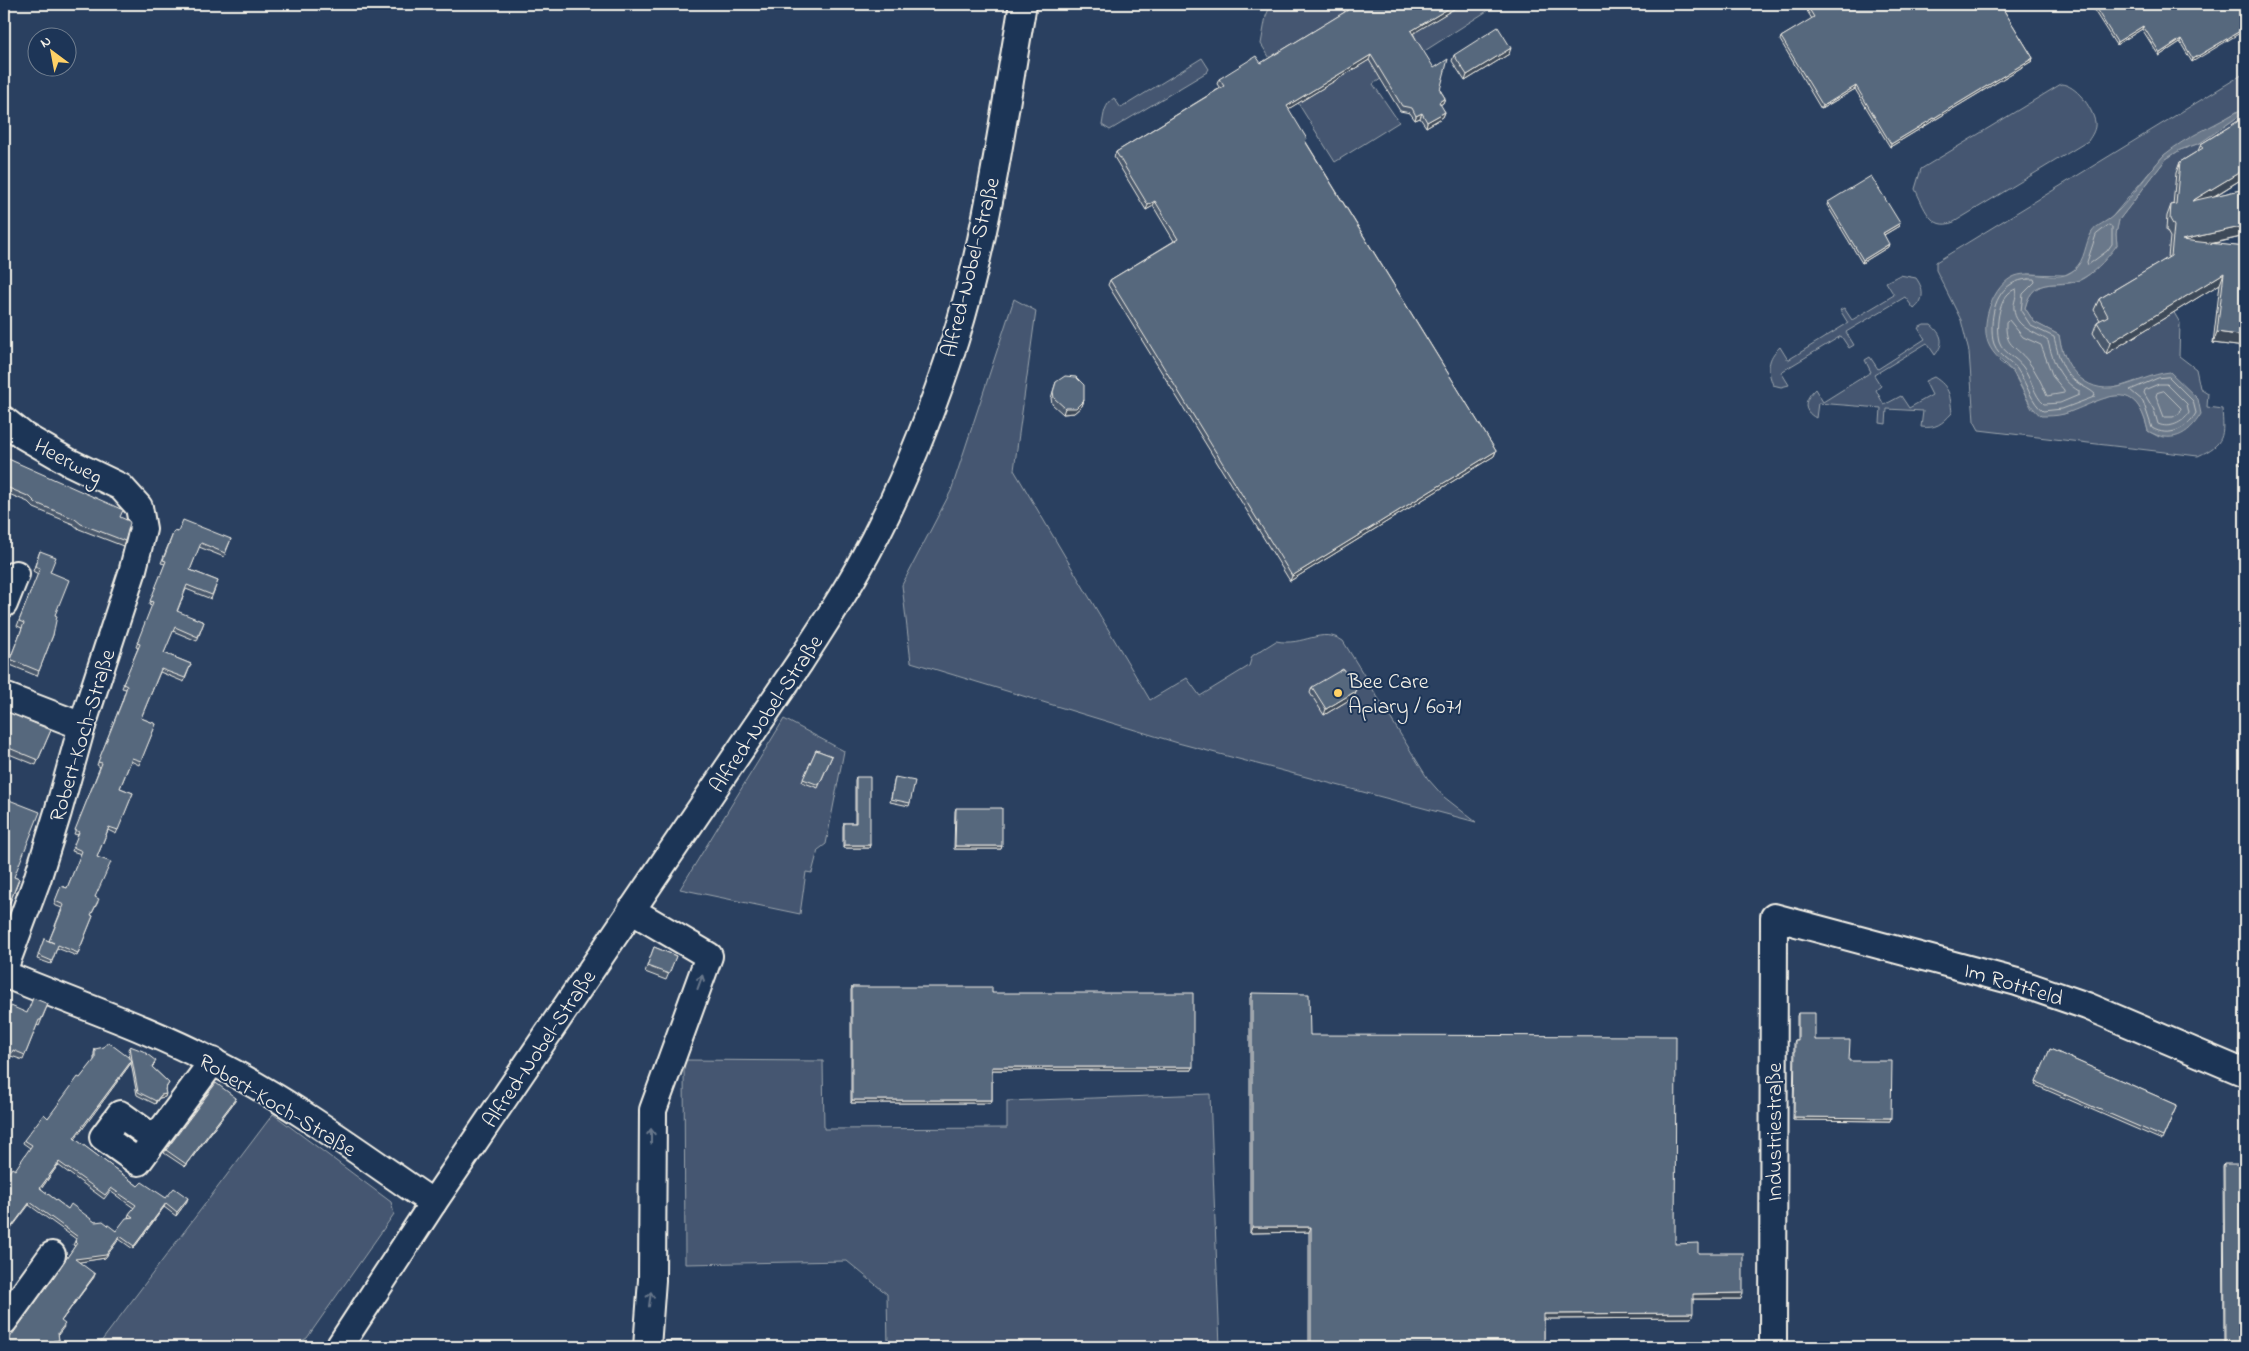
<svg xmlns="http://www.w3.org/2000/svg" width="2249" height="1351" viewBox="0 0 2249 1351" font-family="'Indie Flower',sans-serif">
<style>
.green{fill:#445771;stroke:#9ca4ac}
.water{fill:#6a788a;stroke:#a1a8b0}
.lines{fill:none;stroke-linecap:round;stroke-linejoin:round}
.shore{stroke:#bdc1c2;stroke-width:1}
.minor-casing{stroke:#f4f1e8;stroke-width:30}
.minor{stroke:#1d3557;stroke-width:26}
.wall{fill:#4a596c;stroke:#f4f1e8;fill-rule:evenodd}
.shaded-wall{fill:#3c4858;stroke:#f4f1e8}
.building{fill:#56677d;stroke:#f4f1e8;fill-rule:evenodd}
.oneway{stroke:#68778a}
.poi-dot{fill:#ffd166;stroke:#1d3557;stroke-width:2}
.labels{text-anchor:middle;stroke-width:4;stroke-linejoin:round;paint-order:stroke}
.street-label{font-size:22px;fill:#f4f1e8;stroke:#1d3557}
.poi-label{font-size:22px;fill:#f4f1e8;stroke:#1d3557;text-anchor:start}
</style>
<rect width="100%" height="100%" fill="#2a4060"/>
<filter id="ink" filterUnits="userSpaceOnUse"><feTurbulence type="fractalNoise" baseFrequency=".02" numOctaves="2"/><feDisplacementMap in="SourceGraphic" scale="10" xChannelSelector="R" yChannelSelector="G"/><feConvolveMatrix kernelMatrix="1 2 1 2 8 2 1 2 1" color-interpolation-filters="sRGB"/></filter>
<g filter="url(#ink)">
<g class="green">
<polygon points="1271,4 1498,4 1373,84 1399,122 1335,162 1261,44 1266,16"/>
<path d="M 1202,58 L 1209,69 L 1207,72 L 1110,130 L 1102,125 C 1104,114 1104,105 1114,98 L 1121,108 Z"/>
<path d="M 2245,73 L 2245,107 L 2164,155 L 2112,217 L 2092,232 L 2082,261 L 2074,270 L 2065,275 L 2028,274 L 1999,361 L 2013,372 L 2032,409 C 2041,410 2054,416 2063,414 C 2070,413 2078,407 2085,405 C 2122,390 2138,389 2148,431 L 2159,437 L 2136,381 C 2124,385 2110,391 2098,388 C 2073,383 2062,356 2059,335 L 2034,322 L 2025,308 C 2034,271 2062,292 2084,278 C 2097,270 2107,255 2117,245 L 2116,234 L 2119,220 L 2166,159 L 2180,150 L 2200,143 L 2245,112 L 2245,154 L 2201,194 L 2169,304 L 2180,323 L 2179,356 L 2196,369 L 2200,388 L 2208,393 L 2207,407 L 2222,409 C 2224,436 2225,444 2198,456 L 1979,430 L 1974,421 L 1969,352 L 1961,320 L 1936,270 L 1936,262 Z"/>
<path d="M 2061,84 C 2076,85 2092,107 2095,122 C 2096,129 2092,135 2088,141 L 1954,222 C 1930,232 1924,206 1915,189 L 1921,169 Z"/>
<path d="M 1900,275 L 1916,278 C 1924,289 1925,300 1914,309 L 1905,297 L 1846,332 L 1854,345 L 1849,348 L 1841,336 L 1781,372 L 1789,385 L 1781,387 L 1773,385 C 1767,370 1767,358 1780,347 L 1788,360 L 1848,323 L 1840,310 L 1844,308 L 1852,320 L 1894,295 L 1886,282 Z"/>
<path d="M 1014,299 L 1036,311 L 1014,470 L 1150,700 L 1187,678 L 1200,696 L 1249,666 L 1252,656 L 1276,641 C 1304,647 1321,626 1343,641 L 1428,779 L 1444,797 L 1476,822 L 1178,743 L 911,662 L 902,585 L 951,491 Z"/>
<path d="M 1924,325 L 1931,325 C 1942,334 1945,343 1935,355 L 1927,343 L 1874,375 L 1881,386 L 1876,390 L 1884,405 L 1901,396 L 1909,408 L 1932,395 L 1925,381 L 1934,377 C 1950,387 1950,395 1952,413 C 1942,424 1936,429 1921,427 L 1923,411 L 1887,409 L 1886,424 L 1880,423 L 1881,408 L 1818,403 L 1816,418 C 1801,410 1805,399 1815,389 L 1823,402 L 1871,372 L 1865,360 L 1870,357 L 1878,369 L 1925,339 L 1918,328 Z"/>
<polygon points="784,719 844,751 826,844 818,850 812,873 806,872 800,914 680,889"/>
<polygon points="684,1060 823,1061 824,1129 1007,1128 1007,1101 1210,1094 1220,1347 888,1347 887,1294 847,1261 685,1264"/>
<polygon points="273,1114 391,1202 394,1214 307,1338 291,1347 97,1347"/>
</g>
<path class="water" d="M 2245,107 L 2245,112 L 2200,143 L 2180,150 L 2166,159 L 2119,220 L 2116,234 L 2117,245 C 2109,256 2097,270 2085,277 C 2062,292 2034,271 2025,308 L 2034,322 L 2059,335 C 2063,365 2083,394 2118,387 C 2136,383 2151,374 2170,372 L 2198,399 L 2201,414 C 2188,436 2171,444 2148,431 C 2135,373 2103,401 2064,414 C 2057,416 2049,416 2041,416 C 2028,406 2024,390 2015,375 C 2009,365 1997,360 1990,347 C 1978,326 1993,284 2015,276 C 2034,269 2058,284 2074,270 C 2086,259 2084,245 2092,232 C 2096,225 2107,222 2113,216 C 2132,198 2147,174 2164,155 C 2188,135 2219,124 2245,107 Z"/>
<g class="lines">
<g class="shore">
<polygon points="2109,225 2112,227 2112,244 2107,251 2088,265 2087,262 2096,235"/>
<path d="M 2028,279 L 2034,279 L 2035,282 L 2023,294 L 2021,311 L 2031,326 L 2054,337 C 2058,354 2062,373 2078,383 C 2083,387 2090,389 2095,394 L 2094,397 L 2062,409 L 2043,411 C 2032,403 2027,385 2019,372 C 2013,361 1999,357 1994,344 C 1992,339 1992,331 1992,325 C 1993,301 2003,281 2028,279 Z"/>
<path d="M 2016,289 C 2018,295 2013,302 2014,309 C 2015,328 2036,332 2048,341 C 2053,362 2060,380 2079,391 L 2079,395 L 2060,403 L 2044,404 C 2034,396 2031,377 2023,367 C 2016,357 2003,353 1999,341 C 1995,326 1999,293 2016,289 Z"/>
<path d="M 2009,320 L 2023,337 L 2041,345 L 2053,377 L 2064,390 L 2064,393 L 2047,396 C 2042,384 2036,371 2028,361 C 2014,344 2005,347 2006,322 Z"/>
<path d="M 2169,377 L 2193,401 L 2196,413 C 2187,429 2169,438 2152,428 L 2143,401 L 2130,390 L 2158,378 Z"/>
<path d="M 2159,384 L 2167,384 L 2187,404 L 2189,413 C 2183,423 2169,429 2158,424 L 2154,410 L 2144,393 L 2145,390 Z"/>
<polygon points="2164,391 2181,408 2180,413 2173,417 2164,417 2156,396 2157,393"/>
</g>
<defs>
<g id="minor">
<polyline points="4,420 24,436 69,462 121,487 139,507 143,529 132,573 82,726 58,812 37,880 4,969"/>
<polyline points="4,604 16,574"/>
<polyline points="4,696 82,726"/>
<polyline points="631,910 709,956 653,1110 652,1280 647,1347"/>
<path d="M 4,974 C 73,1003 146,1027 213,1062 C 290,1101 361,1154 433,1203"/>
<polyline points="155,1139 120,1114 103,1137 138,1162 213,1061"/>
<polyline points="4,1321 52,1255"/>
<path d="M 339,1347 L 433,1203 L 800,662 C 819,632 840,601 858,569 C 898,498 930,418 955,340 C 989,231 1003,116 1023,4"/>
<polyline points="1773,1347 1774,917 2017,982 2087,1006 2245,1073"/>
</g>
</defs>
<use href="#minor" class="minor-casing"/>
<use href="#minor" class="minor"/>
</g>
<g class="wall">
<polygon points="1340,4 1462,4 1413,33 1440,90 1445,98 1443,103 1440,105 1445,112 1443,117 1426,127 1420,118 1415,120 1410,113 1400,111 1369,60 1288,109 1306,142 1496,451 1494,456 1290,581 1108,285 1110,280 1174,241 1153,206 1146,210 1114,157 1116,152 1220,88 1217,84 1219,79 1261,63 1345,12"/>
<polygon points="1803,4 2000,4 2033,58 2032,61 1890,147 1855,89 1821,109 1780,40 1781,37 1812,19"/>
<polygon points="2090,4 2245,4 2192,62 2180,42 2159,56 2142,29 2116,45"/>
<polygon points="1509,54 1465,81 1452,61 1454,55"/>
<polygon points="2245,117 2245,177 2215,196 2245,189 2245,236 2212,244 2245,247 2245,347 2213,343 2220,284 2106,354 2093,333 2097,322 2100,320 2094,310 2099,299 2168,258 2170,237 2166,230 2167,216 2171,205 2173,205 2176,173 2180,162 2198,151 2201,144"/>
<polygon points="1828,202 1900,223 1899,226 1884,235 1888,247 1862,263 1827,205"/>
<polygon points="1056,382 1084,400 1082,406 1074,413 1063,414 1052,404 1051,398"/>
<polygon points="2245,402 2245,465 2239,464"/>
<polygon points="4,457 120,517 125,541 123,546 79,529 73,524 34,508 28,502 4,492"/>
<polygon points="174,531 178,532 231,539 224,557 199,547 190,570 218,581 211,599 186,589 177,612 204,622 197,641 173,631 164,653 191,664 184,682 160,672 141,718 156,724 139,765 131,761 120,788 133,793 116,834 108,830 97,857 95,897 98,902 91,915 93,916 77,956 57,948 51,964 37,959 44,939 49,941 62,908 54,905 61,886 67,888 81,854 72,851 78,835 74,834 100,767 97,765 121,704 126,689 122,688 138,648 136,647 152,606 149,605 165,564 161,563"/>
<polygon points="40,551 50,572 55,615 53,635 37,676 8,664 22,628 17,626 38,574 33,571"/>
<polygon points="1312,687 1356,691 1354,697 1324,715 1310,693"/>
<polygon points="4,711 51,730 36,765 4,752"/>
<polygon points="816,750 832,756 818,788 802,782"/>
<polygon points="856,777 870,845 869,848 843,848 843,826 844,823 855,823 855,780"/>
<polygon points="895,777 910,803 909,806 890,802"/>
<polygon points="4,798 14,877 19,879 9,905 4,903"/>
<polygon points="956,808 1002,846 1001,849 954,849 955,811"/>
<polygon points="654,947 676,956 666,980 645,972"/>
<polygon points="852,987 992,993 1192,1070 992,1070 992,1100 991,1103 851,1103 851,990"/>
<polygon points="1252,993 1310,1035 1675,1244 1698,1253 1741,1299 1693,1299 1691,1318 1544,1319 1544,1347 1309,1347 1309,1232 1250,1233 1250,998"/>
<polygon points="48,1004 39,1026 37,1025 23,1060 11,1056 4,1072 4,1024"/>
<polygon points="1798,1013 1815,1040 1849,1061 1890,1121 1793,1120 1794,1043 1795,1040 1797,1040 1797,1016"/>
<path d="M 130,1046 L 155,1064 L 152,1067 L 169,1083 L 165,1090 L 165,1097 L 159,1098 L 155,1104 L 137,1095 L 131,1063 L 75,1139 L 138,1186 L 166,1198 L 187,1201 L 176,1216 L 164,1207 L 133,1249 L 119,1239 L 105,1258 L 79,1262 L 94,1277 L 61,1321 L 64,1327 L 58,1335 L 59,1340 L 58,1343 L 51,1344 L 49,1284 L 75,1246 L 73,1245 L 76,1239 L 29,1205 L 30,1148 L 23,1143 L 24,1140 L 48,1118 L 94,1061 L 94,1053 L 95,1049 L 130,1058 L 128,1049 ZM 58,1165 L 104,1199 L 110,1191 L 134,1208 L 129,1214 L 128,1217 L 129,1217 L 116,1231 L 95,1222 L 68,1209 L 41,1189 Z"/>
<polygon points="2050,1049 2177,1105 2162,1140 2035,1085"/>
<polygon points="236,1098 235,1101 185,1167 164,1153 166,1150"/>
<polygon points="2224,1164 2245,1347 2224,1347 2223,1167"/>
</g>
<g class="shaded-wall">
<polygon points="1456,4 1462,4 1409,36 1411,31"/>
<polygon points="2143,26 2142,29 2116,45 2117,42"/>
<polygon points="2245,28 2245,30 2192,62 2193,59"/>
<polygon points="2181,39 2180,42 2159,56 2160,53"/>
<polygon points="1511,48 1509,54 1465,81 1467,75"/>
<polygon points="1371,55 1369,60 1285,111 1287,106"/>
<polygon points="2033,58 2032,61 1890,147 1891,144"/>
<polygon points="1856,86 1855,89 1821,109 1823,106"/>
<polygon points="1445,98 1443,103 1437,107 1439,102"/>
<polygon points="1445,112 1443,117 1426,127 1427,122"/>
<polygon points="1422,113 1420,118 1415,120 1416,116"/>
<polygon points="2245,169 2245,177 2188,212 2192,201"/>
<polygon points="1155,201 1153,206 1146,210 1148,205"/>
<polygon points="1900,223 1899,226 1882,236 1883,233"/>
<polygon points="2245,226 2245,236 2178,251 2182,240"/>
<polygon points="1889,244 1888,247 1862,263 1863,260"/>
<polygon points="2224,273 2220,284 2106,354 2110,343"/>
<polygon points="2217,332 2245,336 2245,347 2213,343"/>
<polygon points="1084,400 1082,406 1074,413 1063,414 1065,408"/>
<polygon points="1496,451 1494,456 1290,581 1292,576"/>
<polygon points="2243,453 2245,453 2245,465 2239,464"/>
<polygon points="1356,691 1354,697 1324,715 1326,709"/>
<polygon points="844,845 870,845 869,848 843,848"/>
<polygon points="955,846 1002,846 1001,849 954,849"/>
<polygon points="132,1060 131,1063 73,1142 74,1138"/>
<polygon points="992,1067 1193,1067 1192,1070 991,1070"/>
<polygon points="166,1094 165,1097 159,1098 155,1104 156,1101 161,1095"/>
<polygon points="236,1098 235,1101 185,1167 186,1164"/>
<polygon points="852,1100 992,1100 991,1103 851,1103"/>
<polygon points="1794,1117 1891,1118 1890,1121 1793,1120"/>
<polygon points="59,1162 58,1165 39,1192 40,1188"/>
<polygon points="188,1198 187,1201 176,1216 177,1212"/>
<polygon points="30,1202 29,1205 4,1238 4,1237"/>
<polygon points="166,1203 164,1207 133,1249 134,1246"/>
<polygon points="1252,1227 1311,1227 1309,1232 1250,1233"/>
<polygon points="120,1236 119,1239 105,1258 74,1263 75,1259"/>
<polygon points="95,1274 94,1277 59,1324 61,1321"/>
<polygon points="1743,1293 1741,1299 1691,1299 1693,1294"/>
<polygon points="1693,1313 1691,1318 1542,1319 1544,1314"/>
<polygon points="59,1340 58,1343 51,1344 49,1347 48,1347 53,1341"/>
</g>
<g class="building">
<polygon points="1345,4 1456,4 1411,31 1434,68 1448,59 1440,90 1445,98 1439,102 1445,112 1427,122 1422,113 1416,116 1412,108 1402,106 1371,55 1287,106 1307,139 1305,141 1496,451 1292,576 1110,280 1178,239 1155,201 1148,205 1116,152 1224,86 1219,79 1256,56 1261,63 1348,10"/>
<polygon points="1806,4 2000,4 2033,58 1891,144 1856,86 1823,106 1781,37 1814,17"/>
<polygon points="2093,4 2245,4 2245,28 2193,59 2181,39 2160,53 2143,26 2117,42"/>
<polygon points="1498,27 1511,48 1467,75 1454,55"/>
<polygon points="2245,117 2245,169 2192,201 2245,189 2245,226 2182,240 2245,247 2245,336 2217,332 2224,273 2110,343 2097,322 2108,316 2099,299 2171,256 2174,226 2170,219 2171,205 2176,204 2180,162 2203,148 2201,144"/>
<polygon points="1871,176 1900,223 1883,233 1889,244 1863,260 1828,202"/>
<polygon points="1065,376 1076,377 1084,385 1084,400 1076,408 1065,408 1054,398 1053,392 1056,382"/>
<polygon points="2245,431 2245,453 2243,453"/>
<polygon points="4,457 123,510 120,517 129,521 130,523 125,541 81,524 75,519 36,503 30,497 4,486"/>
<polygon points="183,520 231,539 225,553 201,543 190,570 218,581 212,595 187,585 177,611 204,622 198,637 175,627 164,653 191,664 185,678 161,669 141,718 156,724 141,761 132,758 120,788 133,793 118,830 109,827 97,857 111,862 95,897 99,899 91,915 93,916 78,953 58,945 52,961 38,955 44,939 54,943 49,941 64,905 55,901 61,886 67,888 82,851 73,847 79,832 75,830 102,763 98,762 122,702 127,686 123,684 140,644 137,643 153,602 150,601 166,561 163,560 174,531 178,532"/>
<polygon points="40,551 56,557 50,572 69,580 55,615 57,616 53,635 39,671 10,659 24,623 19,621 40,568 35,566"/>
<polygon points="1343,669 1356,691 1326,709 1312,687"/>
<polygon points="4,711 51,730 38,760 4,746"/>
<polygon points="816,750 832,756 819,785 803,779"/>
<polygon points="856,777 870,777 870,845 844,845 844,823 856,823"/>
<polygon points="895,777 915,781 910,803 891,799"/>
<polygon points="4,798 40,812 14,877 19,879 10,902 4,900"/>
<polygon points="956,808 1002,808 1002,846 955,846"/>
<polygon points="654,947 676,956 669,974 647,966"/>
<polygon points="852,987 992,987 992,993 1193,993 1193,1067 992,1067 992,1100 852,1100"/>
<polygon points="1252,993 1309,994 1310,1035 1676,1036 1675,1244 1698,1243 1698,1253 1743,1253 1743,1293 1693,1294 1693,1313 1544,1314 1544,1347 1311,1347 1311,1227 1252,1227"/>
<polygon points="33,998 48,1004 41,1020 39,1020 25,1055 13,1050 4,1071 4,1024 11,1006 27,1013"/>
<polygon points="1798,1013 1815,1013 1815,1040 1850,1040 1849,1061 1892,1061 1891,1118 1794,1117 1795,1040 1798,1040"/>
<path d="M 108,1042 L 132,1060 L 130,1046 L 143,1051 L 156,1061 L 152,1067 L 169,1083 L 165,1089 L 166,1094 L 161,1095 L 156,1101 L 138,1092 L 132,1060 L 74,1138 L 138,1186 L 142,1182 L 166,1198 L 174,1188 L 188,1198 L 177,1212 L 166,1203 L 134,1246 L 120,1236 L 106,1255 L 75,1259 L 95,1274 L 61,1321 L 65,1324 L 58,1333 L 59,1340 L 53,1341 L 48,1347 L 4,1347 L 4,1346 L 49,1284 L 77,1243 L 75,1241 L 78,1237 L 30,1202 L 4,1237 L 4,1179 L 12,1168 L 15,1170 L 32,1145 L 24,1140 L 44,1114 L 48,1118 L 78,1077 L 80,1078 L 95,1059 L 95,1049 L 104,1047 ZM 59,1162 L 105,1195 L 111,1188 L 136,1205 L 129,1214 L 133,1217 L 126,1218 L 116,1231 L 103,1221 L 95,1222 L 71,1204 L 68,1209 L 40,1188 Z"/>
<polygon points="2050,1049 2177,1105 2163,1137 2036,1082"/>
<polygon points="216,1083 236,1098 186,1164 166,1150"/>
<polygon points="2224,1164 2245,1164 2245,1347 2225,1347"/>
<rect x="667" y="1341" width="17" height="6"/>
<rect x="783" y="1342" width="61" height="5"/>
</g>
<defs><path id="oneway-shaft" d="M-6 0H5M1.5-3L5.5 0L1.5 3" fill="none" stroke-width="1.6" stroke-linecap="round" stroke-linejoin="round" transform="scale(1.25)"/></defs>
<g class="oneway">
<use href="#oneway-shaft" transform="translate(700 982) rotate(-70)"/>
<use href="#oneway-shaft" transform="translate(651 1136) rotate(-90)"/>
<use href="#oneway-shaft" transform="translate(650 1299) rotate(-82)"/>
</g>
</g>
<circle class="poi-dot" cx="1338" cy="693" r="5"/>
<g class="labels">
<g class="street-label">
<text transform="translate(969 267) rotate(-76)" y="8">Alfred-Nobel-Straße</text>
<text transform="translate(69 460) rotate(28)" y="8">Heerweg</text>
<text transform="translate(765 713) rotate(-56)" y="8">Alfred-Nobel-Straße</text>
<text transform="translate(81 735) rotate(-73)" y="8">Robert-Koch-Straße</text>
<text transform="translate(2014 983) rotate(17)" y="8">Im Rottfeld</text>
<text transform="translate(538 1048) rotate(-56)" y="8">Alfred-Nobel-Straße</text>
<text transform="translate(278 1104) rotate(31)" y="8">Robert-Koch-Straße</text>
<text transform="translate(1773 1132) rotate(-90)" y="8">Industriestraße</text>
</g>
<g class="poi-label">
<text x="1348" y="688">Bee Care<tspan x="1348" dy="25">Apiary / 6071</tspan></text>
</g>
</g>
<rect width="2249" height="1351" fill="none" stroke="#1d3557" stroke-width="20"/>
<rect x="10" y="10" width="2229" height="1331" fill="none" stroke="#f4f1e8" stroke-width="2" filter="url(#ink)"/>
<g transform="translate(52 52) rotate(328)"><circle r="24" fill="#1d3557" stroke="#738091"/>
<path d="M0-4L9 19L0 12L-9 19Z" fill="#ffd166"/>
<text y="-8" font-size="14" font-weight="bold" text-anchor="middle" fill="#f4f1e8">N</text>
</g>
</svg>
